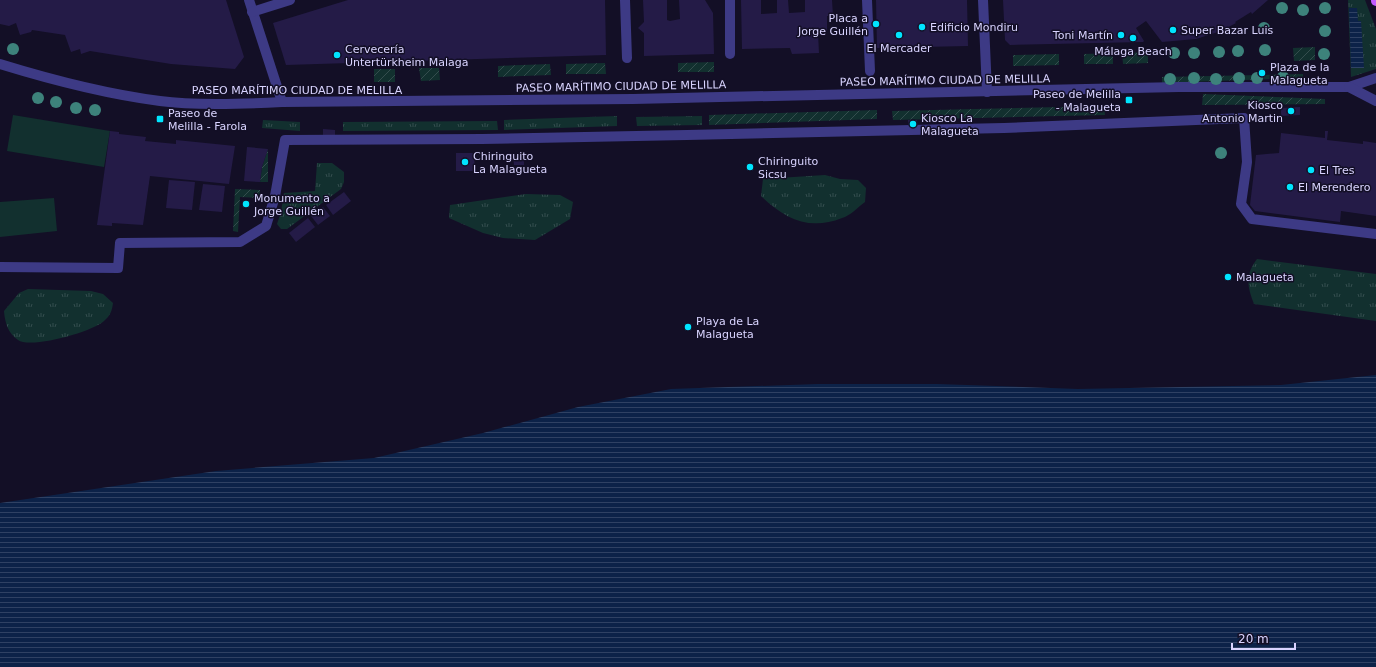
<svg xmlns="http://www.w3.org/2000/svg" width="1376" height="667" viewBox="0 0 1376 667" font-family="'DejaVu Sans',sans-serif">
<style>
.grass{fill:url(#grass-tufts)}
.garden{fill:url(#garden-furrows)}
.pitch{fill:#12302f}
.water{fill:url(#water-rules)}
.building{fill:#241b47}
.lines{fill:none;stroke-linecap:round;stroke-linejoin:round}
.street{stroke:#3d3a85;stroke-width:10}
.primary{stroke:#c25bff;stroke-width:10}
.tree{fill:#3d827b}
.poi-dot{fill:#00e5ff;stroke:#130f26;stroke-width:1.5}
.labels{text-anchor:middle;stroke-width:3;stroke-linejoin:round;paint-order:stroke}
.poi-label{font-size:11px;fill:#d9d4ff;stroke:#130f26;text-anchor:start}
.street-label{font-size:11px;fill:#d9d4ff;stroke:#130f26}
</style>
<defs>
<pattern id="grass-tufts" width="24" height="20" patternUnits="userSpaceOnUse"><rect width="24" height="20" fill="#12302f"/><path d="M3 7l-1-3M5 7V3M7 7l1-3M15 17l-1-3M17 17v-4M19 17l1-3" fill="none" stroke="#344d4e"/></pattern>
<pattern id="garden-furrows" width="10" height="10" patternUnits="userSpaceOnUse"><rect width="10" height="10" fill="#12302f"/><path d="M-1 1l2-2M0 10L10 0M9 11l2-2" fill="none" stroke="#344d4e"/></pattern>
<pattern id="water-rules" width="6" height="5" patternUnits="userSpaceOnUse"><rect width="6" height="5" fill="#0c2248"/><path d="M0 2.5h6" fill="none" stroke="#2f4163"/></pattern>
</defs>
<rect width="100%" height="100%" fill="#130f26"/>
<g class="grass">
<polygon points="1348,0 1365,0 1376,29 1376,69 1351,77"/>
<polygon points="617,116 617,126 504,130 504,120"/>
<polygon points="702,116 702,125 637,126 636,117"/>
<polygon points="263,120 300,122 300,131 262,128"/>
<polygon points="497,121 498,130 343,131 343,122"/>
<polygon points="317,163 332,163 344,172 344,182 341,189 287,229 281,229 277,224 281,212 284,193 315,191"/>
<path d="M 825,175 L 840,179 L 858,180 L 866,188 L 865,202 C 858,207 850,216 842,218 C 809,231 785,219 761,196 L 763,179 Z"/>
<polygon points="526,194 560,195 573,202 570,219 535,240 503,238 483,233 449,218 450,205"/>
<path d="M 1257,259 L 1376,274 L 1376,321 L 1254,304 C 1247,286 1245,275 1257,259 Z"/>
<path d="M 28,289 L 91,291 L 103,294 L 113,303 C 112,311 110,316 104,321 C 92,332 31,349 18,340 C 8,333 5,323 4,311 L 19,293 Z"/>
</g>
<g class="garden">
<polygon points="1315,47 1315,60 1294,61 1293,48"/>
<polygon points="1148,52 1148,63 1123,64 1122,53"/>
<polygon points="1113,53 1113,64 1084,64 1084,54"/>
<polygon points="1059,54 1059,65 1013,66 1013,55"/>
<polygon points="714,62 714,72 678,72 678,63"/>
<polygon points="605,63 606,74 566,74 566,64"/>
<polygon points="550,64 551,75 498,77 498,66"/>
<polygon points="419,68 439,68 440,80 421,81"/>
<rect x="374" y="69" width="21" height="13"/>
<polygon points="1303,74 1303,78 1162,83 1162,77"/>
<polygon points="1203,94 1325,99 1325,104 1202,105"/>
<polygon points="1104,106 1105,115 893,120 892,111"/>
<polygon points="877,110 877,119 709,125 709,115"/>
<polygon points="268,149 268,182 260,182 262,167"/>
<polygon points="235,189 260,190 260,198 240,197 238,232 233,231"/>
</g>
<g class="pitch">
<polygon points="13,115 110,131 104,167 7,151"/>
<polygon points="54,198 57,231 0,237 0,202"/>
</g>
<g class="water">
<polygon points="1349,8 1357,8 1358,21 1361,21 1364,68 1351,68"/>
<polygon points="1376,375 1376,667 0,667 0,503 216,471 374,458 483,433 578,407 671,389 818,384 937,384 1078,389 1281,385"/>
</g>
<g class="building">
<polygon points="0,0 226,0 244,57 235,69 171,64 90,51 81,54 80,49 71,52 65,35 32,30 31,32 20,35 16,23 9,26 0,24"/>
<polygon points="348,0 605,0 606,55 286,65 273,23"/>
<polygon points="643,0 667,0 667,20 670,21 680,19 679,0 705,0 713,13 714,54 644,56 644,33 638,28 644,22"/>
<polygon points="741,0 761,0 761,14 777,13 777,0 788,0 789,13 805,12 805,0 832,0 833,16 827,16 827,32 818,33 819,53 792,54 790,48 742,49"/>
<polygon points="876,0 967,0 968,46 877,48"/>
<polygon points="1003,0 1268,0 1252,14 1251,12 1235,22 1236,23 1221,31 1196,39 1162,42 1146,21 1136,28 1144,41 1143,42 1010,45 1005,40"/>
<polygon points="1300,107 1300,115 1281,116 1281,108"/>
<polygon points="908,120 917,120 918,126 908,126"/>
<polygon points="323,129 335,130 335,137 323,136"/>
<polygon points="110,131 119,132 119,134 146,137 145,141 176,144 176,140 235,146 229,184 150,176 143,225 112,223 112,226 97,225"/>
<polygon points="1325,131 1328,131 1327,140 1363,144 1363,141 1376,143 1376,216 1341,211 1340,222 1255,211 1250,205 1256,155 1279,153 1281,133 1325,138"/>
<polygon points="247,147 268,149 262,167 260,182 244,181"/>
<polygon points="456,153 474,153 475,171 456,171"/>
<polygon points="524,154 524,165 514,165 513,155"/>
<polygon points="169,180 195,182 192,210 166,208"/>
<polygon points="203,184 225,186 222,212 199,210"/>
<polygon points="344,192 351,201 333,215 326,205"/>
<polygon points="323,207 330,216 318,225 311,216"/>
<polygon points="308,218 315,227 296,242 289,233"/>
</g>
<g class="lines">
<g class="street">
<polyline points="249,0 282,102"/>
<polyline points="625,0 627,58"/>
<polyline points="730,0 730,54"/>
<polyline points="867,0 870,71"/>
<polyline points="983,0 987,92"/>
<polyline points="252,12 290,0"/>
<path d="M 0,64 C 52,80 106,94 160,101 C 197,106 244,104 282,102 L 633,99 L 1179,87 L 1349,87 L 1376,78"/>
<polyline points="1349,87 1376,101"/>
<polyline points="0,267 118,268 120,243 240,242 266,226 275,196 285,140 482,139 687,135 1004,128 1244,118 1247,162 1241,204 1252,219 1376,234"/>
</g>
<polyline class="primary" points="1376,0 1376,1"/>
</g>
<g class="tree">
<circle cx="1282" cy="8" r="6"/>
<circle cx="1325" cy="8" r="6"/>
<circle cx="1303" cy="10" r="6"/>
<circle cx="1264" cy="28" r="6"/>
<circle cx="1325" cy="31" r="6"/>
<circle cx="13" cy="49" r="6"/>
<circle cx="1265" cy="50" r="6"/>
<circle cx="1238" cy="51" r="6"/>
<circle cx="1219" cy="52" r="6"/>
<circle cx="1174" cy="53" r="6"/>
<circle cx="1194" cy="53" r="6"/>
<circle cx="1324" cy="54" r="6"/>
<circle cx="1283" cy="77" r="6"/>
<circle cx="1194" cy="78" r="6"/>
<circle cx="1239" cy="78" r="6"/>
<circle cx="1257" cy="78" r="6"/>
<circle cx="1170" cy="79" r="6"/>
<circle cx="1216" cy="79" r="6"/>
<circle cx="38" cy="98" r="6"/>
<circle cx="56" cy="102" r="6"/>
<circle cx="76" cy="108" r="6"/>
<circle cx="95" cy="110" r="6"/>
<circle cx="1221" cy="153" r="6"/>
</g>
<g class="poi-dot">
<circle cx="876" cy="24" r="4"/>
<circle cx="922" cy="27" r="4"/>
<circle cx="1173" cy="30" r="4"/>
<circle cx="899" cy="35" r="4"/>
<circle cx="1121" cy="35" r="4"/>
<circle cx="1133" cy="38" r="4"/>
<circle cx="337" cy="55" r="4"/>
<circle cx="1262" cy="73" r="4"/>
<rect x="1125" y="96" width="8" height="8" rx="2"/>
<circle cx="1291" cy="111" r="4"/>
<rect x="156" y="115" width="8" height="8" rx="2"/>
<circle cx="913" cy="124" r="4"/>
<circle cx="465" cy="162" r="4"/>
<circle cx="750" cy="167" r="4"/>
<circle cx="1311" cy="170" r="4"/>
<circle cx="1290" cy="187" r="4"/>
<circle cx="246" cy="204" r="4"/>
<circle cx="1228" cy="277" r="4"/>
<circle cx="688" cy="327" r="4"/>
</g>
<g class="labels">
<g class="poi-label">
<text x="868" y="22" text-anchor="end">Placa a<tspan x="868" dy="13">Jorge Guillén</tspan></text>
<text x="930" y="31">Edificio Mondiru</text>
<text x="1181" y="34">Super Bazar Luis</text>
<text x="1113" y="39" text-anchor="end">Toni Martín</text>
<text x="899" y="52" text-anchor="middle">El Mercader</text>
<text x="345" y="53">Cervecería<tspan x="345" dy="13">Untertürkheim Malaga</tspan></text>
<text x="1133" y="55" text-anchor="middle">Málaga Beach</text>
<text x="1270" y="71">Plaza de la<tspan x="1270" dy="13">Malagueta</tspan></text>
<text x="1121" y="98" text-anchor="end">Paseo de Melilla<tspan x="1121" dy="13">- Malagueta</tspan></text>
<text x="1283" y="109" text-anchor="end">Kiosco<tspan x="1283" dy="13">Antonio Martin</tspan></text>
<text x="168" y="117">Paseo de<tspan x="168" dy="13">Melilla - Farola</tspan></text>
<text x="921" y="122">Kiosco La<tspan x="921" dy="13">Malagueta</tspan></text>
<text x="473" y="160">Chiringuito<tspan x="473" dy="13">La Malagueta</tspan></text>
<text x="758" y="165">Chiringuito<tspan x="758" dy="13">Sicsu</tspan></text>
<text x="1319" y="174">El Tres</text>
<text x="1298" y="191">El Merendero</text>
<text x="254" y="202">Monumento a<tspan x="254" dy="13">Jorge Guillén</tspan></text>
<text x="1236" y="281">Malagueta</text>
<text x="696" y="325">Playa de La<tspan x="696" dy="13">Malagueta</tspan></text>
</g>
<g class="street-label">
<text transform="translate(945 80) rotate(-1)" y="4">PASEO MARÍTIMO CIUDAD DE MELILLA</text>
<text transform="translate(621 86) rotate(-1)" y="4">PASEO MARÍTIMO CIUDAD DE MELILLA</text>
<text x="297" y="94">PASEO MARÍTIMO CIUDAD DE MELILLA</text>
</g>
</g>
<path d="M1232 643v6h63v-6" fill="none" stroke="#d9d4ff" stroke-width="2"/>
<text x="1238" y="643" font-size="12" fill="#d9d4ff" stroke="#130f26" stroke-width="3" paint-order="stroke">20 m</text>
</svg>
